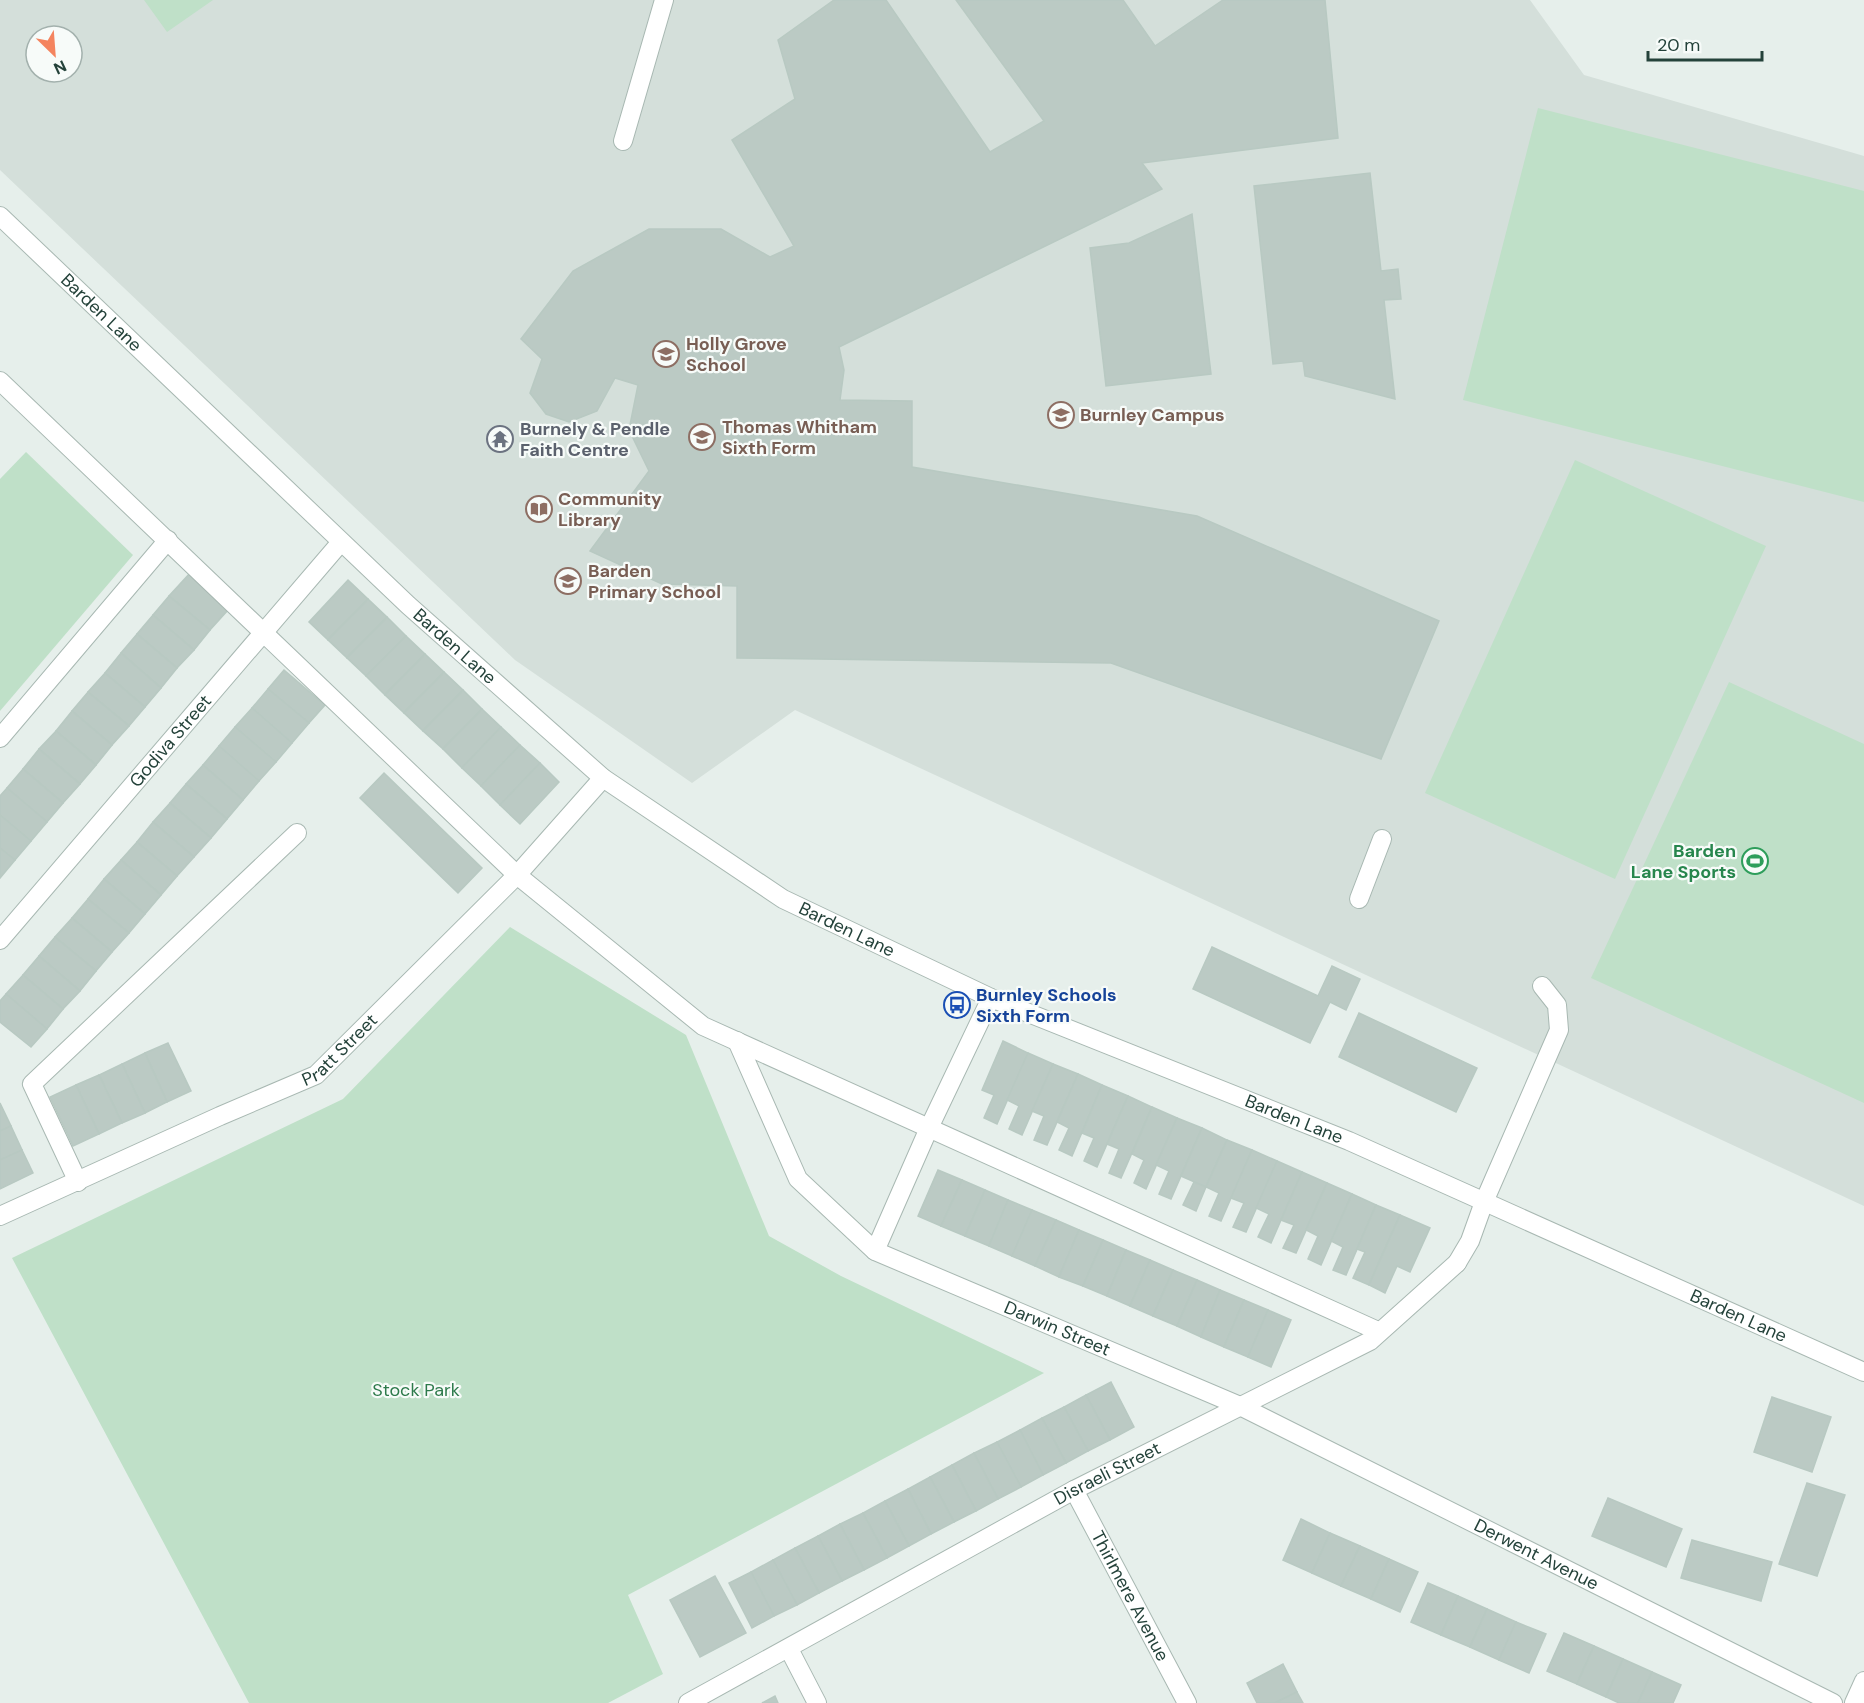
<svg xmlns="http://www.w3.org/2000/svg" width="1864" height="1703" viewBox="0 0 1864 1703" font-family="'DM Sans',sans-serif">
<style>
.built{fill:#d4dfda;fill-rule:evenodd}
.green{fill:#bfe0c8}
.building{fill:#bbcac4;stroke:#b8c9c2;stroke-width:1.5}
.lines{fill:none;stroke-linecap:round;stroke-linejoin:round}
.service-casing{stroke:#a8b8b2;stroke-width:20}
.pedestrian-casing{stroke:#a8b8b2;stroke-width:20}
.minor-casing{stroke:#a8b8b2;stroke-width:20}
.tertiary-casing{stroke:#a8b8b2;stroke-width:20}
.service{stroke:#fff;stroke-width:18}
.pedestrian{stroke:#fff;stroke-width:18}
.minor{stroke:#fff;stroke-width:18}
.tertiary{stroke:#fff;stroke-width:18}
.labels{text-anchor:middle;stroke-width:4.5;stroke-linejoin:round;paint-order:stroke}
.street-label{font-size:18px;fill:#24423a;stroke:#f7fbf9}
.education-label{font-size:18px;font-weight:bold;fill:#785e54;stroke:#f7fbf9;text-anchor:start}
.worship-label{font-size:18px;font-weight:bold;fill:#5b616d;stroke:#f7fbf9;text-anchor:start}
.leisure-label{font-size:18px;font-weight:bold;fill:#27864d;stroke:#f7fbf9;text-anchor:end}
.transit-label{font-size:18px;font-weight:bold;fill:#164399;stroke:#f7fbf9;text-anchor:start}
.park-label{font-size:18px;fill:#2d7a4b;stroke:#f7fbf9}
</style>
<rect width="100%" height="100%" fill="#e6efeb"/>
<path class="built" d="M 0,0 L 1530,0 L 1584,75 L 1864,156 L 1864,1206 L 795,710 L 692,783 L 515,660 L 0,170 ZM 36,36 L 72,36 L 72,72 L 36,72 Z"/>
<g class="green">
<polygon points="144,0 213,0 167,32"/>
<polygon points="1538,108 1864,191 1864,502 1463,400"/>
<polygon points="26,452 133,555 0,711 0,479"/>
<polygon points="1575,460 1766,546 1615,879 1425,793"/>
<polygon points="1729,682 1864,744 1864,1103 1591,978"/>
<polygon points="510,927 686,1035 769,1236 841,1276 1044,1373 628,1595 663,1674 608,1703 249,1703 12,1258 343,1099"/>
</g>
<g class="building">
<polygon points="834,0 886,0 990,152 1044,121 956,0 1123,0 1155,46 1223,0 1325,0 1338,138 1142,163 1162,189 839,347 844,370 840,400 912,401 912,467 1197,516 1439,621 1381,759 1111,663 737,658 737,586 662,584 590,551 649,471 629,430 638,385 615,378 597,411 569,422 546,414 530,393 542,359 521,339 573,271 649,229 721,229 770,257 794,246 732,140 795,99 778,40"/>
<polygon points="1370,173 1381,271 1398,269 1401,299 1384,300 1395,399 1305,376 1303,361 1273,364 1254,186"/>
<polygon points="1192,214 1211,374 1106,386 1090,248 1129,243"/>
<polygon points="190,573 228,610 210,630 169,596"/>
<polygon points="348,580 368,599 328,640 309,622"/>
<polygon points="169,596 210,630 194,650 153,615"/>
<polygon points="368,599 387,617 347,658 328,640"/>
<polygon points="153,615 194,650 177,668 137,634"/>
<polygon points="387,617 406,636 366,676 347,658"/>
<polygon points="137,634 177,668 161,688 121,653"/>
<polygon points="406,636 425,654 385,695 366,676"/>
<polygon points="121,653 161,688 145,707 105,673"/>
<polygon points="425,654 444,672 404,713 385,695"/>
<polygon points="284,670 325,705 309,723 268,689"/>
<polygon points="444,672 463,690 423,731 404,713"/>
<polygon points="105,673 145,707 129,726 88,692"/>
<polygon points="268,689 309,723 292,743 252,708"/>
<polygon points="463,690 482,709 443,749 423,731"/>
<polygon points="88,692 129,726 112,745 72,711"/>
<polygon points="252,708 292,743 276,762 235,727"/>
<polygon points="482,709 501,727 462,768 443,749"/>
<polygon points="72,711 112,745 96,765 56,731"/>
<polygon points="235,727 276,762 259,781 219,746"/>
<polygon points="501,727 520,745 481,786 462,768"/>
<polygon points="56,731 96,765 80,784 39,749"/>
<polygon points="520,745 540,763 500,805 481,786"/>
<polygon points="219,746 259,781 243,800 203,765"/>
<polygon points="39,749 80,784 63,803 23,769"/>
<polygon points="540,763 559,782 520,824 500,805"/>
<polygon points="203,765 243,800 227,819 186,784"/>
<polygon points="23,769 63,803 47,822 7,788"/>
<polygon points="384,773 482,868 458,893 360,798"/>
<polygon points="186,784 227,819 211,838 170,803"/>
<polygon points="7,788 47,822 31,841 0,815 0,796"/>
<polygon points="170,803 211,838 194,857 153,822"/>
<polygon points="0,815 31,841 15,860 0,848"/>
<polygon points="153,822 194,857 177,876 137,842"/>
<polygon points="137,842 177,876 161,895 121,860"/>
<polygon points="0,848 15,860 0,878"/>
<polygon points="121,860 161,895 145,914 104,879"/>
<polygon points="104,879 145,914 129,933 88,899"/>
<polygon points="88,899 129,933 112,952 72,918"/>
<polygon points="72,918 112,952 96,971 55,937"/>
<polygon points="55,937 96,971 80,991 39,956"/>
<polygon points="1212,947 1318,996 1332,966 1360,979 1346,1010 1330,1002 1310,1043 1193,989"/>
<polygon points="39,956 80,991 63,1009 23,975"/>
<polygon points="23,975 63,1009 47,1029 6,994"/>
<polygon points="6,994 47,1029 31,1047 0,1022 0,1001"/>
<polygon points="1359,1013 1477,1068 1456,1112 1339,1057"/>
<polygon points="1003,1041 1028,1053 997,1124 984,1118 994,1095 982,1090"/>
<polygon points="168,1043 191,1091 167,1102 145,1053"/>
<polygon points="145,1053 167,1102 145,1113 122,1064"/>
<polygon points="1028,1053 1053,1064 1022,1135 1009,1129 1019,1106 1007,1100"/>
<polygon points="122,1064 145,1113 122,1123 99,1075"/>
<polygon points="1053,1064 1078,1074 1047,1145 1034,1140 1044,1116 1032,1111"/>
<polygon points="1078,1074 1102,1085 1072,1156 1059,1150 1069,1128 1057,1122"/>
<polygon points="99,1075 122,1123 99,1134 76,1085"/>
<polygon points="76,1085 99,1134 73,1146 50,1097"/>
<polygon points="1102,1085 1128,1096 1097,1167 1084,1161 1094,1138 1082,1133"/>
<polygon points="1128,1096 1152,1107 1121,1178 1109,1173 1119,1149 1107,1144"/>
<polygon points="0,1103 11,1126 0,1131"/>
<polygon points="1152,1107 1177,1118 1146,1189 1134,1183 1144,1160 1132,1154"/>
<polygon points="1177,1118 1202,1128 1171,1199 1159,1194 1169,1171 1156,1165"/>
<polygon points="11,1126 22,1150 0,1160 0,1131"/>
<polygon points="1202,1128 1227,1140 1206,1187 1181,1176"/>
<polygon points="1227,1140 1252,1150 1221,1221 1209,1216 1219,1193 1206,1187"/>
<polygon points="22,1150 33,1173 0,1189 0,1160"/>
<polygon points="1252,1150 1277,1161 1246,1232 1233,1227 1244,1203 1231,1198"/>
<polygon points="1277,1161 1302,1172 1271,1243 1258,1237 1269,1214 1256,1208"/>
<polygon points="938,1170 962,1180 941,1226 918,1216"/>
<polygon points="1302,1172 1327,1183 1296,1253 1283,1248 1294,1225 1281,1220"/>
<polygon points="962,1180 985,1190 965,1236 941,1226"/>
<polygon points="1194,1182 1206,1187 1196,1211 1183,1205"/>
<polygon points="1327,1183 1352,1194 1321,1265 1308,1259 1318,1236 1306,1230"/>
<polygon points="985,1190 1008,1200 989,1246 965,1236"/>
<polygon points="1352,1194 1376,1205 1346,1275 1333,1270 1343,1247 1331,1241"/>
<polygon points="1008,1200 1032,1210 1012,1256 989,1246"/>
<polygon points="1376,1205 1400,1215 1369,1285 1353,1278 1365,1252 1357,1249"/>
<polygon points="1032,1210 1056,1220 1035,1266 1012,1256"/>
<polygon points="1400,1215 1430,1228 1410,1272 1397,1266 1385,1293 1369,1285"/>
<polygon points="1056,1220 1079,1230 1059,1277 1035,1266"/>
<polygon points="1079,1230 1103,1240 1083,1286 1059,1277"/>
<polygon points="1103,1240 1126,1250 1107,1296 1083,1286"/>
<polygon points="1126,1250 1150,1260 1130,1306 1107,1296"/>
<polygon points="1150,1260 1173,1270 1153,1316 1130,1306"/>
<polygon points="1173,1270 1197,1280 1177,1326 1153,1316"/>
<polygon points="1197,1280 1220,1290 1201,1337 1177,1326"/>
<polygon points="1220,1290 1244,1300 1224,1347 1201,1337"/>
<polygon points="1244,1300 1268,1310 1248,1357 1224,1347"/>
<polygon points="1268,1310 1291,1320 1271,1367 1248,1357"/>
<polygon points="1111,1382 1134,1427 1110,1440 1086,1395"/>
<polygon points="1086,1395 1110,1440 1088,1451 1064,1407"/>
<polygon points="1772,1397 1831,1417 1812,1472 1754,1452"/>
<polygon points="1064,1407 1088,1451 1066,1463 1042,1418"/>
<polygon points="1042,1418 1066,1463 1043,1475 1020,1430"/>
<polygon points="1020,1430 1043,1475 1021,1487 997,1442"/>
<polygon points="997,1442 1021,1487 998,1499 974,1453"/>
<polygon points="974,1453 998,1499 976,1511 952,1465"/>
<polygon points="952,1465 976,1511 954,1522 930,1477"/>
<polygon points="930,1477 954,1522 931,1534 908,1489"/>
<polygon points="1807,1483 1845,1495 1817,1576 1779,1564"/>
<polygon points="908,1489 931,1534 909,1546 885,1501"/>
<polygon points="1608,1498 1682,1529 1666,1567 1592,1536"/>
<polygon points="885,1501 909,1546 887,1558 863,1513"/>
<polygon points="863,1513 887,1558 864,1570 840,1524"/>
<polygon points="1301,1519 1330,1533 1312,1573 1283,1560"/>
<polygon points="840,1524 864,1570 842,1581 818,1536"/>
<polygon points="1330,1533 1360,1546 1341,1586 1312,1573"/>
<polygon points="818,1536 842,1581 819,1593 795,1548"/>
<polygon points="1692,1540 1772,1562 1761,1601 1681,1578"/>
<polygon points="1360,1546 1389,1559 1371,1599 1341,1586"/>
<polygon points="795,1548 819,1593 797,1605 773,1560"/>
<polygon points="1389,1559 1418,1572 1400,1612 1371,1599"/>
<polygon points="773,1560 797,1605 774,1616 751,1572"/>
<polygon points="751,1572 774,1616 752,1628 729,1583"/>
<polygon points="715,1576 746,1633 700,1657 670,1600"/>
<polygon points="1428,1583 1458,1596 1441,1635 1411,1622"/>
<polygon points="1458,1596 1487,1609 1470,1647 1441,1635"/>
<polygon points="1487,1609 1516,1622 1499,1660 1470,1647"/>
<polygon points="1516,1622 1546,1634 1529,1673 1499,1660"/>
<polygon points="1564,1633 1594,1646 1577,1684 1547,1671"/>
<polygon points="1594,1646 1623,1659 1606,1697 1577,1684"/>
<polygon points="1623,1659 1652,1672 1638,1703 1619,1703 1606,1697"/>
<polygon points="1283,1664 1297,1692 1275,1703 1257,1703 1247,1683"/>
<polygon points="1652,1672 1681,1685 1673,1703 1638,1703"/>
<polygon points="1297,1692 1303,1703 1275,1703"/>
<polygon points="775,1696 778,1703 762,1703"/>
</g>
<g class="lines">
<defs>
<g id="service">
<polyline points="623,141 664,0"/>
<polyline points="0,381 517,875 703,1026 1378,1331"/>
<polyline points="0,738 168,540"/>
<polyline points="1359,899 1382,839"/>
<polyline points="737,1041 798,1179 875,1251 929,1128 991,998"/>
<polyline points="78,1182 32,1084 297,833"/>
<polyline points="1484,1202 1559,1030 1557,1005 1542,986"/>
</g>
<polyline id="pedestrian" points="1457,1263 1470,1241 1484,1202"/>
<g id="minor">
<path id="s1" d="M 0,940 L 341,542"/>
<path id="s2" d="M 0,1216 L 220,1116 L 316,1075 L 517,875 L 603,778"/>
<path id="s3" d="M 875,1251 L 1240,1406 L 1833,1703"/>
<path id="s4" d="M 1074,1490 L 1187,1703"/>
<polyline points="789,1649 817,1703"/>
<path id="s5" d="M 688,1703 L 1074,1490 L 1370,1341 L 1457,1263"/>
</g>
<g id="tertiary">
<path id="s6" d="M 0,216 L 408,605 L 603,778 L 783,899 L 991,998 L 1349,1141 L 1864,1372"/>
<polyline points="1854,1703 1864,1681"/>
</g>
</defs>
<use href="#service" class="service-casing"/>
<use href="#pedestrian" class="pedestrian-casing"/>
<use href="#minor" class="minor-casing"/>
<use href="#tertiary" class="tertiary-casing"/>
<use href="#service" class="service"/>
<use href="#pedestrian" class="pedestrian"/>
<use href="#minor" class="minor"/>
<use href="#tertiary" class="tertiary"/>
</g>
<defs>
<symbol id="school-ring" viewBox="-11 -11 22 22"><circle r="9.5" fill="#f7fbf9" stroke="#8d6e63" stroke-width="1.5"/><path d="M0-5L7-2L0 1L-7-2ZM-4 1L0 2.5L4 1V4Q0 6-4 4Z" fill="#8d6e63"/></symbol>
<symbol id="temple-ring" viewBox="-11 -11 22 22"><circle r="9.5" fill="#f7fbf9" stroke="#6b7280" stroke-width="1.5"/><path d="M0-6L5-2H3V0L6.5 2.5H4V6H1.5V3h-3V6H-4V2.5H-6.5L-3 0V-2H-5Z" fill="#6b7280"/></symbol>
<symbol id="library-ring" viewBox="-11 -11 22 22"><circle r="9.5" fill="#f7fbf9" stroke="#8d6e63" stroke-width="1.5"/><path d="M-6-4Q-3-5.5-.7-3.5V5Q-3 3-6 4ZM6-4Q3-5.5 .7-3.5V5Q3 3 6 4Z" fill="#8d6e63"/></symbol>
<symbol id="stadium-ring" viewBox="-11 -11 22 22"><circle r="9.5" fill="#f7fbf9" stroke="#2e9e5b" stroke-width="1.5"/><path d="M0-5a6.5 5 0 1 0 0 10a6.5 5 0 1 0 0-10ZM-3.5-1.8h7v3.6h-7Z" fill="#2e9e5b"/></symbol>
<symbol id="bus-ring" viewBox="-11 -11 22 22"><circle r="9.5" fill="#f7fbf9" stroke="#1a4fb4" stroke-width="1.5"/><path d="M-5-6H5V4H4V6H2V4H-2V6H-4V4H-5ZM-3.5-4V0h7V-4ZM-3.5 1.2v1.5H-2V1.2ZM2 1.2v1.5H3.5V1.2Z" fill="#1a4fb4"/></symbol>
</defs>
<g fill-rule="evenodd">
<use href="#school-ring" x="651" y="339" width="30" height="30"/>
<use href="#school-ring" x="1046" y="400" width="30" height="30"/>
<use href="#school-ring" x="687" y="422" width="30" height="30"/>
<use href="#temple-ring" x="485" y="424" width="30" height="30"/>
<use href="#library-ring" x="524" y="494" width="30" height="30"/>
<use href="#school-ring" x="553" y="566" width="30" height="30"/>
<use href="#stadium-ring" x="1740" y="846" width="30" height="30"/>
<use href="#bus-ring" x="942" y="990" width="30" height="30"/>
</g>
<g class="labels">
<g class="street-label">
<text dy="6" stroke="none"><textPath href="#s6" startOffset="140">Barden Lane</textPath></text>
<text dy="6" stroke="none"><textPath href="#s6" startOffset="626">Barden Lane</textPath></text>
<text dy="6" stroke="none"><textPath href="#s1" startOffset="262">Godiva Street</textPath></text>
<text dy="6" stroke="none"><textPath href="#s6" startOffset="1112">Barden Lane</textPath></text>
<text dy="6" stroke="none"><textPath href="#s2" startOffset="380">Pratt Street</textPath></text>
<text dy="6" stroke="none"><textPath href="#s6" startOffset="1598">Barden Lane</textPath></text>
<text dy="6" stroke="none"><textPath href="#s6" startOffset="2084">Barden Lane</textPath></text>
<text dy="6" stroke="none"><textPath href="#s3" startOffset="198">Darwin Street</textPath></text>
<text dy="6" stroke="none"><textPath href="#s5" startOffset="478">Disraeli Street</textPath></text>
<text dy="6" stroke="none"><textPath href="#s3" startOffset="728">Derwent Avenue</textPath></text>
<text dy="6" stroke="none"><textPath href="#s4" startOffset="120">Thirlmere Avenue</textPath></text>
</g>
<g class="education-label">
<text x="686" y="350">Holly Grove<tspan x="686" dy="21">School</tspan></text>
<text x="1080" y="421">Burnley Campus</text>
<text x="722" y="433">Thomas Whitham<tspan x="722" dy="21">Sixth Form</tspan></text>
<text x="558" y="505">Community<tspan x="558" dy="21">Library</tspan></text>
<text x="588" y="577">Barden<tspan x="588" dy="21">Primary School</tspan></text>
</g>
<g class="worship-label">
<text x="520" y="435">Burnely &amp; Pendle<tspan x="520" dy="21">Faith Centre</tspan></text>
</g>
<g class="leisure-label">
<text x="1736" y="857">Barden<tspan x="1736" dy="21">Lane Sports</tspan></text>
</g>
<g class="transit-label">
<text x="976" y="1001">Burnley Schools<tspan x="976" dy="21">Sixth Form</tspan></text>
</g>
<g class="park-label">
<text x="416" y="1396">Stock Park</text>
</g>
</g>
<g transform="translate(54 54) rotate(155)"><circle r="28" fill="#f7fbf9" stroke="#a3b1ad" stroke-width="1.5"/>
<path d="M0-4.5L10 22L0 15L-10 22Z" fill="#f4845f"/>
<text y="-9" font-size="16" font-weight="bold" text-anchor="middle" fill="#24423a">N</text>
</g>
<path d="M1648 51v9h114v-9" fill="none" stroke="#24423a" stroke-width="3"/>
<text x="1657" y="51" font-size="18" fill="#24423a" stroke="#f7fbf9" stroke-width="4.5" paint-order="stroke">20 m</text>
</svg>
